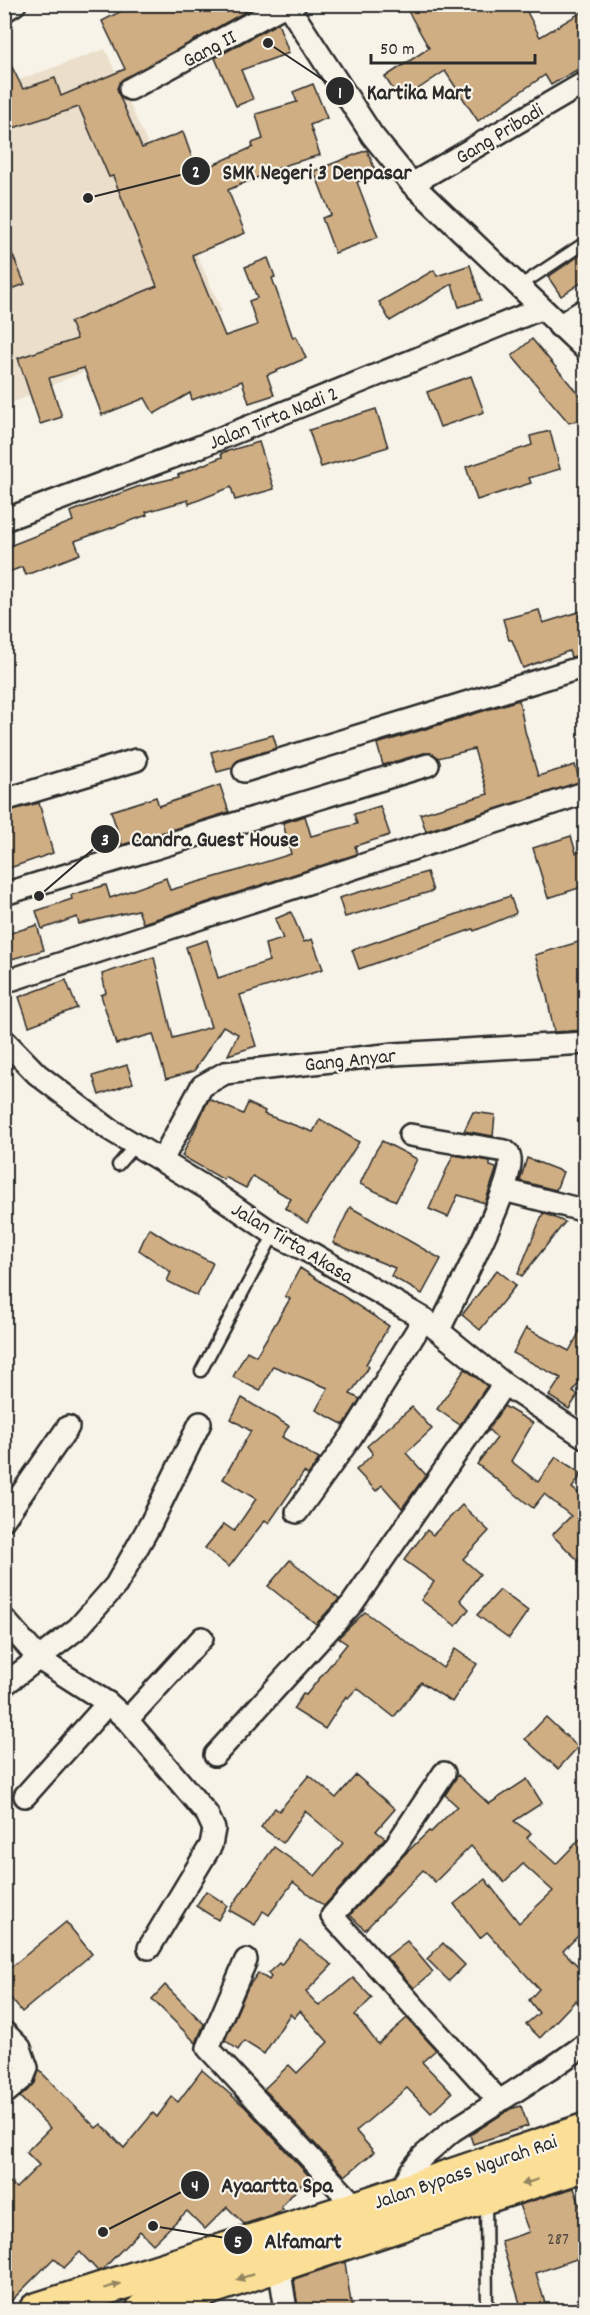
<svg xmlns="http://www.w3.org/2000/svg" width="590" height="2315" viewBox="0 0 590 2315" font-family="Dekko,sans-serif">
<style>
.built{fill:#ebdeca}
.building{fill:#d0ae83;stroke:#2b2b2b;stroke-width:1.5}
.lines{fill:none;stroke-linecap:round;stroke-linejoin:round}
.lane-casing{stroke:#2b2b2b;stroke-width:15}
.street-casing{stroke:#2b2b2b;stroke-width:26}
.highway-casing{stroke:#2b2b2b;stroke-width:38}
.lane{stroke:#f7f3e8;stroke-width:10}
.street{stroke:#f7f3e8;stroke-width:21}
.highway{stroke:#fbdf96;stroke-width:33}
.oneway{fill:#938560}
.labels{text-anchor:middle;stroke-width:4.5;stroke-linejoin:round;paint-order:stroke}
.number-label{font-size:18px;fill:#544c41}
.street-label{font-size:21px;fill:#2b2b2b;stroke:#f7f3e8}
.leader{fill:none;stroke:#2b2b2b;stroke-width:2}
.callout-dot{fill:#2b2b2b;stroke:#f7f3e8;stroke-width:2}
.mark-label{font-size:18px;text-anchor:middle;font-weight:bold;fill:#fff}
.callout-label{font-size:22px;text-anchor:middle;font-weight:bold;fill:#2b2b2b;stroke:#f7f3e8;stroke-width:4.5;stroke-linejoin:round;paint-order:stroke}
</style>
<rect width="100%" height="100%" fill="#f7f3e8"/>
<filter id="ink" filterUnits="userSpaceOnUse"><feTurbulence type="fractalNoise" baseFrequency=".0167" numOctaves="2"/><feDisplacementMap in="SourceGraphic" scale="12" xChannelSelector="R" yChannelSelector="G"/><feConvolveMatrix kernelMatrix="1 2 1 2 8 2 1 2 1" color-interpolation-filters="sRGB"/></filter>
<g filter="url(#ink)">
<polygon class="built" points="105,49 222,311 5,406 5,85"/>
<g class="building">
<polygon points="135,4 259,4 120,82 117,88 119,95 142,148 183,132 197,172 253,147 252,143 263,139 256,114 297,102 293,92 313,84 327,118 310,125 320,155 286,165 228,190 245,233 192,255 225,336 257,325 249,301 257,298 245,267 268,258 275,277 272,278 293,338 296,336 306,358 267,375 274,395 249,403 242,381 192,400 190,393 154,414 145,398 102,415 84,368 49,378 62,417 40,424 18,358 77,339 70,322 157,286 113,176 109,177 79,107 4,131 4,51 23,89 55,78 61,96 125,69 102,21"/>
<polygon points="404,4 461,4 465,12 478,4 523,4 540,37 585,10 585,65 551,85 545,75 478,121 445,71 400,101 385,77 429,48"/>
<polygon points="278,23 289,53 241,70 253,99 236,106 215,58"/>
<polygon points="367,150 377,175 357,182 378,237 335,253 322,218 331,215 314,171"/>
<polygon points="4,235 25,284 4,292"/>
<polygon points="585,252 585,280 561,296 548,277"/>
<polygon points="470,265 481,300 459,307 452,284 390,321 379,302 434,270 437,276"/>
<polygon points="532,339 585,402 585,418 569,423 512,356"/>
<polygon points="471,376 484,412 440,427 427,392"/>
<polygon points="376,409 388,447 321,467 309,430"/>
<polygon points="550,431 560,469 529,478 531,483 477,500 466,467 532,445 530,436"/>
<polygon points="259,442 274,489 235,500 231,487 189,504 188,500 146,512 147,515 75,541 80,554 26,575 22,567 4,574 4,548 73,521 70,512 137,487 179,477 178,475 222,457 221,453"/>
<polygon points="539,610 543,623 585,610 585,654 571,657 569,651 523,668 512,640 509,640 503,619"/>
<polygon points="519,700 525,731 538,776 575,765 580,782 426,831 420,814 488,794 474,749 438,758 431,753 424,753 383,765 377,744"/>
<polygon points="273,735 277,748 240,759 232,768 217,772 211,752"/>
<polygon points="220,785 229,812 122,845 111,811 156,797 159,806"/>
<polygon points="39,803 53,853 4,870 4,812"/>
<polygon points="380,806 390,835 355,846 357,854 143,923 138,910 79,924 77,917 42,929 36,911 72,899 71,895 106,885 110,898 166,878 170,890 240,870 291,854 283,823 305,816 311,836 357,824 354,814"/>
<polygon points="571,836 576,853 585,850 585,886 548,898 533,848"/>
<polygon points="427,872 433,891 345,917 339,898"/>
<polygon points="510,896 516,912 515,914 474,931 473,929 359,969 352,950"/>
<polygon points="291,912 304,942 312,939 323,969 240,995 256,1046 228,1055 238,1034 223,1026 194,1071 166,1079 153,1034 116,1044 101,995 106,993 102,974 154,957 173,1038 211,1027 186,947 207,940 218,978 269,961 265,944 283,939 275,919"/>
<polygon points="37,925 44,950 4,961 4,935"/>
<polygon points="585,940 585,1030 554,1032 547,996 535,955"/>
<polygon points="66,980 77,1008 29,1026 19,997"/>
<polygon points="127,1065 133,1083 99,1095 93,1076"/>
<polygon points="209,1099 243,1114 248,1103 265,1111 264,1114 313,1132 320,1119 359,1142 307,1223 285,1208 291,1199 253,1176 246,1188 225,1177 224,1180 182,1156"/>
<polygon points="473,1112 495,1115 493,1136 464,1131"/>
<polygon points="382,1141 417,1159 396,1201 360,1184 375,1152"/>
<polygon points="453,1155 490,1161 490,1166 496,1168 496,1170 485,1203 458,1195 448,1217 429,1209"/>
<polygon points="527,1158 563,1172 556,1190 520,1181"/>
<polygon points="350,1207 441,1259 422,1294 391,1276 395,1268 333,1243"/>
<polygon points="543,1213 565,1222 522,1276 518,1274"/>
<polygon points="149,1228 169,1241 213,1263 197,1296 167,1281 171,1272 139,1250"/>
<polygon points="300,1268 389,1326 366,1364 369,1367 350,1394 360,1399 344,1425 316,1410 328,1388 273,1366 260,1391 233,1377 247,1351 256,1356 290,1299 285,1296"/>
<polygon points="497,1270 516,1285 480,1330 462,1315"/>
<polygon points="585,1322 585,1373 573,1392 578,1395 569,1409 549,1396 561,1378 513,1353 526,1328 569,1351"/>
<polygon points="465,1369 487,1386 460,1425 437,1409"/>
<polygon points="242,1398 289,1426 282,1437 319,1459 308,1475 304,1472 269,1523 265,1520 229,1567 205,1548 224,1524 234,1531 256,1499 223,1479 251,1431 231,1419"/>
<polygon points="504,1406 533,1423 511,1461 538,1482 556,1457 582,1474 572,1488 585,1498 585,1567 552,1535 571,1516 544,1494 533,1508 477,1464 497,1438 489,1430 484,1435"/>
<polygon points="412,1407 432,1429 406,1453 426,1475 402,1508 382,1485 376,1491 356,1470 373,1454 367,1446"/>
<polygon points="462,1505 489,1531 463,1559 480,1574 460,1600 469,1609 456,1626 421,1600 434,1582 404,1560 427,1530 433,1535"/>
<polygon points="290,1560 339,1599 316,1624 268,1586"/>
<polygon points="500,1590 528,1611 509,1638 477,1615"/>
<polygon points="365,1612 443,1668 455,1649 477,1664 452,1702 421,1682 394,1717 357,1688 348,1698 346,1696 325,1729 293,1709 303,1694 306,1695 347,1644 338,1638"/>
<polygon points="546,1717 578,1747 558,1769 525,1739"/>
<polygon points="309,1775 336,1798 356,1775 395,1809 376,1831 385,1838 324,1906 293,1882 269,1915 263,1911 255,1925 229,1910 274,1847 315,1876 343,1843 305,1811 283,1843 261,1827 275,1808 279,1811"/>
<polygon points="458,1775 489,1804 527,1779 542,1803 514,1821 531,1833 527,1838 556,1864 585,1834 585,1929 563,1951 585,1973 585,2011 576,2000 540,2038 526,2024 539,2013 529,2000 539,1989 487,1932 480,1938 454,1904 485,1879 519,1923 553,1891 523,1864 504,1882 471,1846 435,1882 423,1870 365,1930 350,1915 404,1855 429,1831 431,1832 457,1806 445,1795"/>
<polygon points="206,1891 227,1905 218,1920 196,1906"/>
<polygon points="66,1922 92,1954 22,2012 4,1990 4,1973"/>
<polygon points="300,1940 332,1965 306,1992 319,2006 353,1978 372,1998 355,2015 378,2044 407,2018 436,2050 422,2062 452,2093 431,2113 407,2088 356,2131 374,2152 345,2176 264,2089 289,2065 297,2073 328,2042 300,2011 294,2018 290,2014 264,2054 244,2041 238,2050 225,2040 248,1987 258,1973 269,1980 271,1977 268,1973 279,1963 281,1965"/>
<polygon points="407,1941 433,1972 414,1988 386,1957"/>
<polygon points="443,1943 465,1965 449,1981 427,1959"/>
<polygon points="165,1985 204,2024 196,2043 152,1999"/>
<polygon points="39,2070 96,2128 101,2124 124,2148 153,2113 157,2117 172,2097 178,2102 202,2070 245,2107 309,2176 281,2207 283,2209 278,2213 244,2224 227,2207 205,2229 187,2211 153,2244 140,2231 103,2269 98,2271 80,2252 64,2268 54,2258 4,2308 4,2177 16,2188 39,2165 26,2152 50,2128 20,2097 35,2083"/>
<polygon points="521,2106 528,2126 473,2144 470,2135 510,2109"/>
<polygon points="574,2188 585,2220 585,2256 536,2273 547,2310 522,2310 501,2241 529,2232 519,2205"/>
<polygon points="345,2262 352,2310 298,2310 294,2279"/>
</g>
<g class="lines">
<defs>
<g id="lane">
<polyline points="518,287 586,242"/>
<polyline points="118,1165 135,1145"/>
<polyline points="201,1371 274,1234"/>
<polyline points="486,2199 487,2310"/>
</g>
<g id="street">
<polyline points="287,4 372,135 412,184 586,350"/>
<polyline points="4,11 15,4"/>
<polyline points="130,89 287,4"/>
<polyline points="412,184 586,82"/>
<polyline points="559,326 586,309"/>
<polyline points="4,520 194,449 540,309"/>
<polyline points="244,771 586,666"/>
<polyline points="4,800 136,760"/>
<polyline points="4,894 428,765"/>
<polyline points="4,982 581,794"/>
<polyline points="4,1040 37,1074 109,1129 213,1192 274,1234 311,1253 424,1319 504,1384 586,1438"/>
<path d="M 410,1135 L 505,1151 C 509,1154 509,1154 510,1159 C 514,1186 453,1299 439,1330"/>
<polyline points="162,1160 202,1086 225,1073 394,1054 586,1043"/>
<polyline points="504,1190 586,1211"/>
<polyline points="297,1512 351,1437 424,1319"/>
<polyline points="4,1519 68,1427"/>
<polyline points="4,1619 39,1659 108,1703 127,1720 207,1814 214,1829 211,1845 149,1948"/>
<polyline points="4,1685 78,1628 116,1585 151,1523 200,1423"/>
<polyline points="127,1720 202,1638"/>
<polyline points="215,1755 352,1604 504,1384"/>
<polyline points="444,1773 396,1845 332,1916 499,2101"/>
<polyline points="25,1796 108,1703"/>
<polyline points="246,1960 208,2048 357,2208"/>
<polyline points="4,2032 20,2048 27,2068 23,2078 4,2094"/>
<polyline points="400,2193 411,2171 423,2156 452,2131 550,2069 586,2044"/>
<polyline points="279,2266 286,2310"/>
</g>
<g id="highway">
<polyline points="36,2310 357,2208 586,2130"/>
<polyline points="143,2310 431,2214 586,2164"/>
</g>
</defs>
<use href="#lane" class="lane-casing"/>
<use href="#street" class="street-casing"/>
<use href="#highway" class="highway-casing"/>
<use href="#lane" class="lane"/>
<use href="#street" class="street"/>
<use href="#highway" class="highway"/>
</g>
<defs><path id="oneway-solid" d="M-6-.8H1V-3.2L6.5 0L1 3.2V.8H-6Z" transform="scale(1.5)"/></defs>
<g class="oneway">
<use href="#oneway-solid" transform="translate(530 2182) rotate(162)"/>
<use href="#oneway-solid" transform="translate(245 2277) rotate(162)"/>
<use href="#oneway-solid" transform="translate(112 2286) rotate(-17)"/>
</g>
</g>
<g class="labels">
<g class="number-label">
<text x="558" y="2244">287</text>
</g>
<g class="street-label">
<text transform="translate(209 48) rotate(-28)" y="7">Gang II</text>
<text transform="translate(499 133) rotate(-31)" y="7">Gang Pribadi</text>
<text transform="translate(273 417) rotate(-22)" y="7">Jalan Tirta Nadi 2</text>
<text transform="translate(350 1059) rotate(-6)" y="7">Gang Anyar</text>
<text transform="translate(293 1242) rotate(31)" y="7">Jalan Tirta Akasa</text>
<text transform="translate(465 2171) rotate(-19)" y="7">Jalan Bypass Ngurah Rai</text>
</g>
</g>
<path class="leader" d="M268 43L340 91M88 198L196 171M39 896L105 839M103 2232L195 2185M153 2226L238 2240"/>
<g class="callout-dot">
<circle cx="268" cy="43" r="6"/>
<circle cx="88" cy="198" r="6"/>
<circle cx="39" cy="896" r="6"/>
<circle cx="103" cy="2232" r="6"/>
<circle cx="153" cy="2226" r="6"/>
<circle cx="340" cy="91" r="15"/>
<circle cx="196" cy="171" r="15"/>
<circle cx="105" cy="839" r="15"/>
<circle cx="195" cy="2185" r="15"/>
<circle cx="238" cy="2240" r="15"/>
</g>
<g class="mark-label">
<text x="340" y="98">1</text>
<text x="196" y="177">2</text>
<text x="105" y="845">3</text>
<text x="195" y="2191">4</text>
<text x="238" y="2247">5</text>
</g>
<g class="callout-label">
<text x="419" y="99">Kartika Mart</text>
<text x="317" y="179">SMK Negeri 3 Denpasar</text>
<text x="215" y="846">Candra Guest House</text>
<text x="277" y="2192">Ayaartta Spa</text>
<text x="303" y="2248">Alfamart</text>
</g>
<rect width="590" height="2315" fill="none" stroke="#f7f3e8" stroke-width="24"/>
<rect x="12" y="12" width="566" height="2291" fill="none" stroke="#2b2b2b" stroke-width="2" filter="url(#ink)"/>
<path d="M371 54v9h164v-9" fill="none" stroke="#2b2b2b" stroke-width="3"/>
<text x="380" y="54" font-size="18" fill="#2b2b2b" stroke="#f7f3e8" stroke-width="4.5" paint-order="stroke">50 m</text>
</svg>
